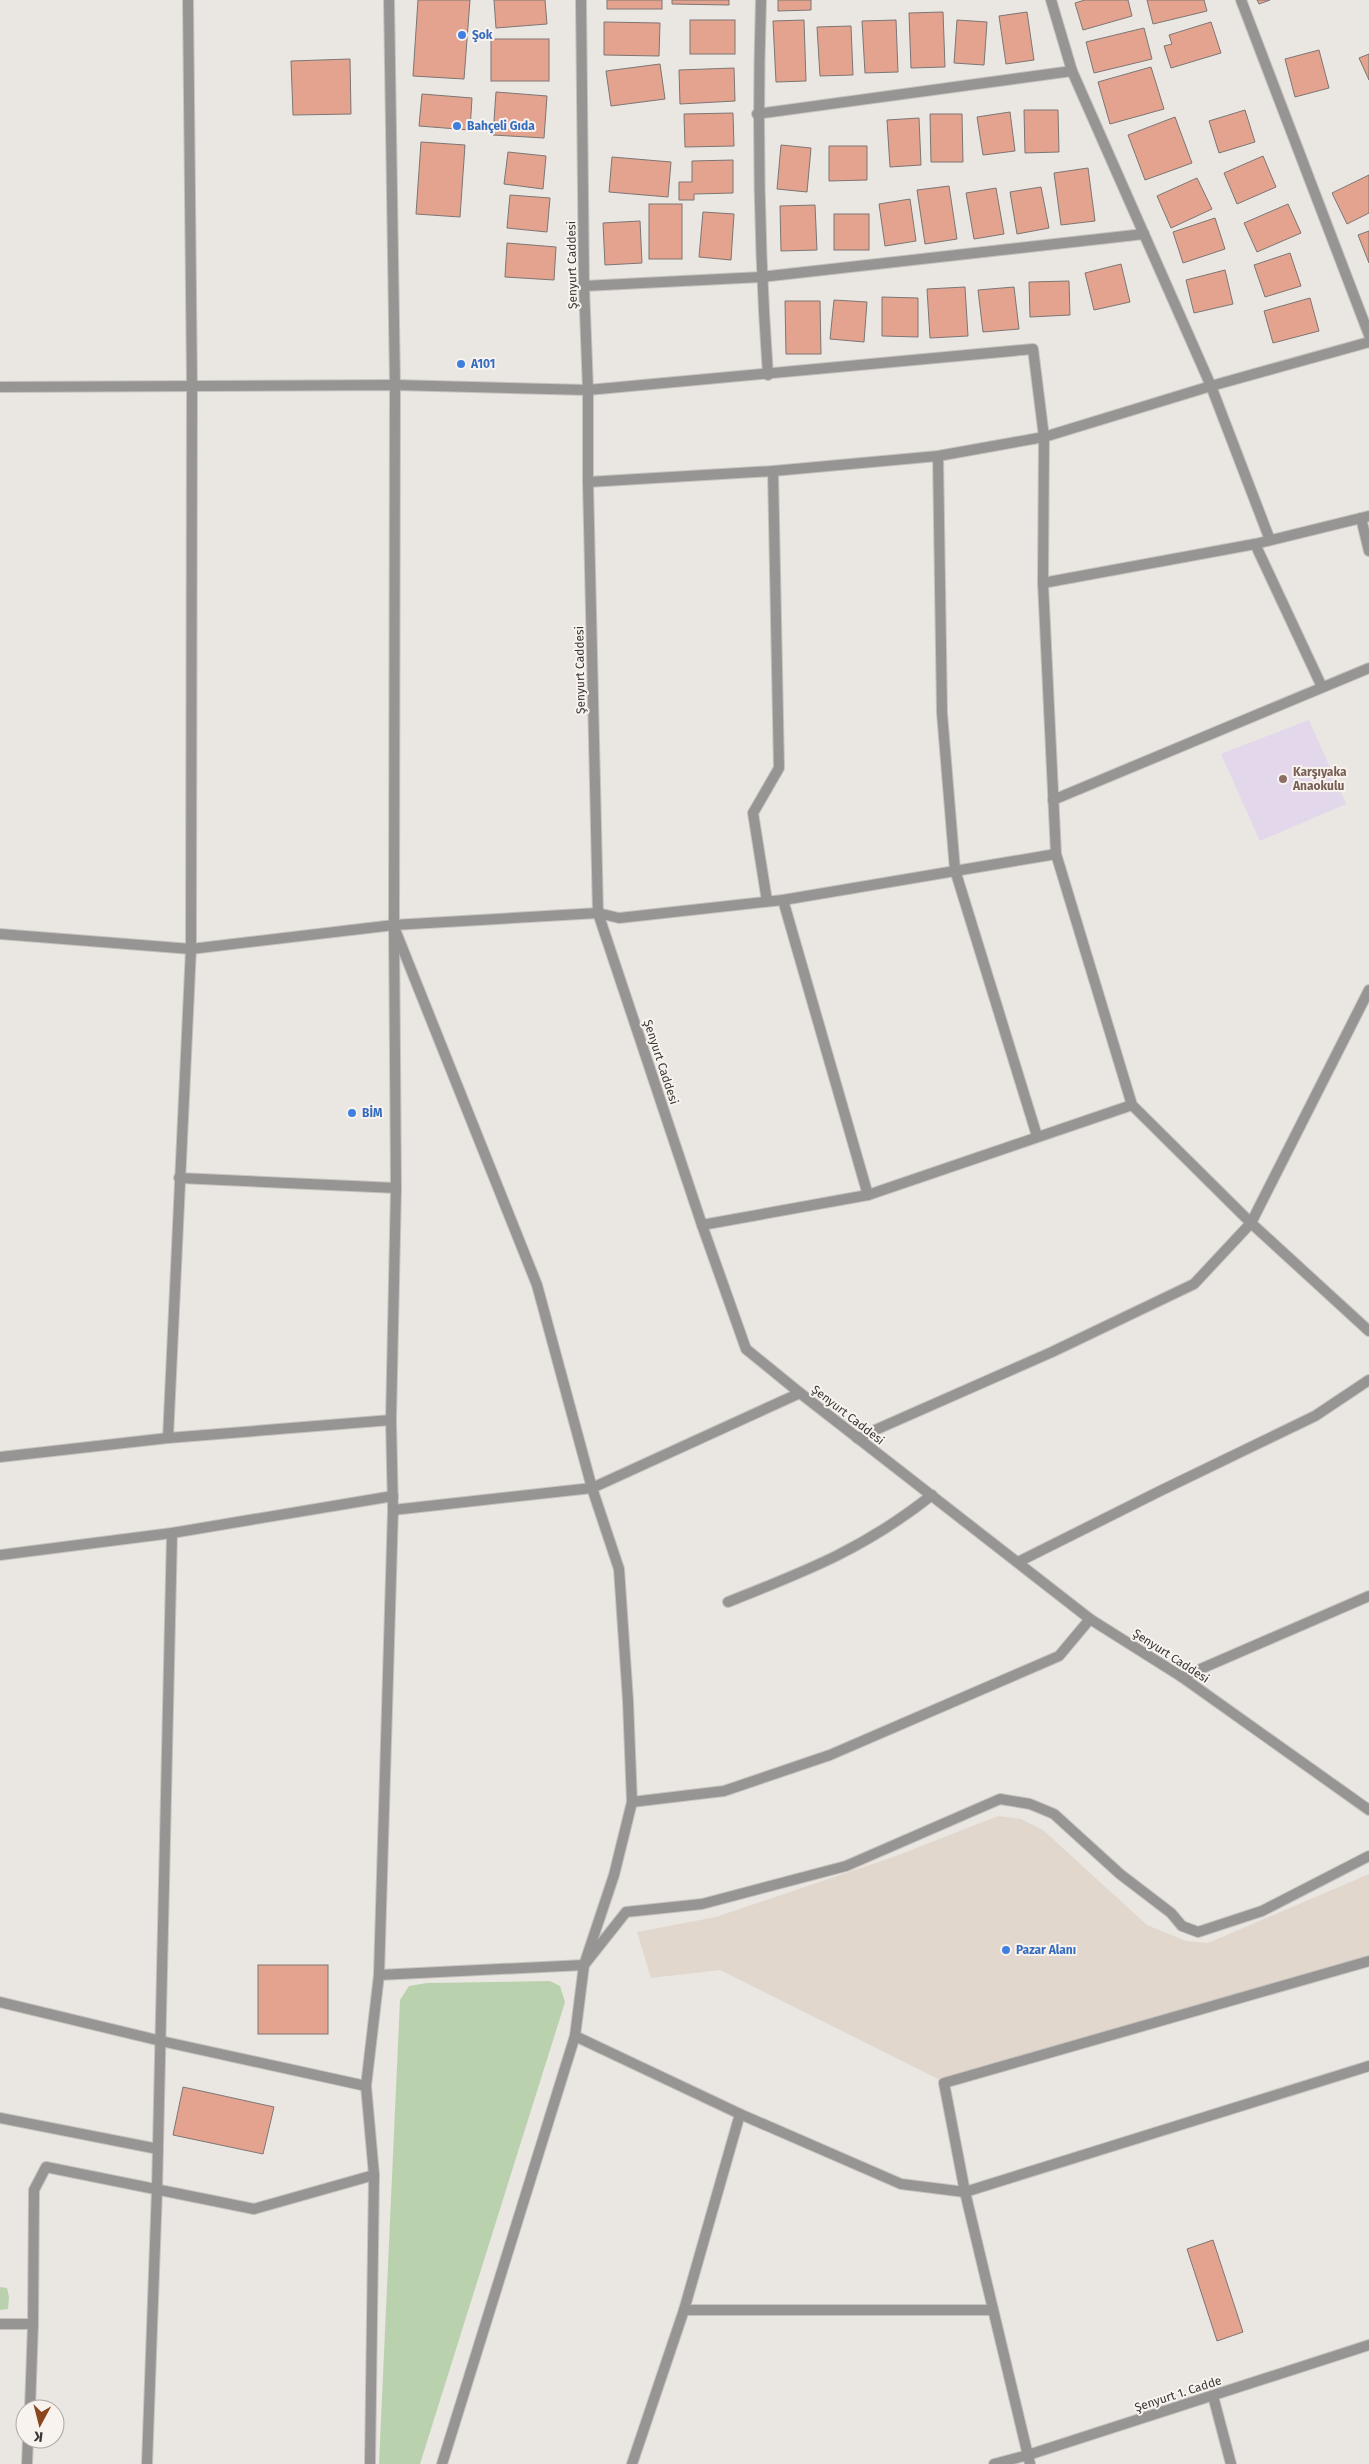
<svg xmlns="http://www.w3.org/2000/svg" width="1369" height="2464" viewBox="0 0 1369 2464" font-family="'Fira Sans',sans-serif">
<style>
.built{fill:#e2d7cd}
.education{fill:#e3d7ec}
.green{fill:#bad1ad}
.building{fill:#e4a38e;stroke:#7c7674}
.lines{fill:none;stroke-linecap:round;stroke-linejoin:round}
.service-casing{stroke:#c6c3bf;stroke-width:12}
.minor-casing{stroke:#c6c3bf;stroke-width:12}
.tertiary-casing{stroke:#c6c3bf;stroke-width:12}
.service{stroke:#979494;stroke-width:10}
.minor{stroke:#979494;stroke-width:10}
.tertiary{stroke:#979494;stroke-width:10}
.shop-dot{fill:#3f7fe0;stroke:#f8f3ee;stroke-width:2}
.education-dot{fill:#8d6e63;stroke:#f8f3ee;stroke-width:2}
.labels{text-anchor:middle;stroke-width:4;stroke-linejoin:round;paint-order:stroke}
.shop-label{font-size:12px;font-weight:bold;fill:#366cbe;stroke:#f8f3ee;text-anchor:start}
.street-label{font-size:12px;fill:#383735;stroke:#f8f3ee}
.education-label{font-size:12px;font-weight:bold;fill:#785e54;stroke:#f8f3ee;text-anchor:start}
</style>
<rect width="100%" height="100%" fill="#eae6e1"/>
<polygon class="built" points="998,1816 1021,1819 1043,1830 1147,1925 1186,1941 1208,1943 1369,1874 1369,1956 942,2081 720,1970 651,1978 637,1932 716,1917 896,1856"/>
<polygon class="education" points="1309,720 1346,804 1260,841 1221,754"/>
<g class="green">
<polygon points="550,1981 560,1986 565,2002 420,2464 379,2464 400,2000 409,1986 427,1983"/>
<polygon points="0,2285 0,2287 7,2288 9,2297 8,2309 0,2310"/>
</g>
<g class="building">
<polygon points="418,0 470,0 464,79 413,76"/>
<polygon points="494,0 545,0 547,24 496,28"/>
<rect x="607" y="0" width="55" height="9"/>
<polygon points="672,0 729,0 729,5 672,4"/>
<polygon points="778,0 811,0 811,10 778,11"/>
<polygon points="1085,0 1128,0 1132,16 1083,30 1075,3"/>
<polygon points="1147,0 1204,0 1207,11 1153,24"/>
<polygon points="1257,0 1270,0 1259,4"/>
<polygon points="943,12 945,67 911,68 909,13"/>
<polygon points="1027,12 1034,60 1006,64 999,16"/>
<rect x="690" y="20" width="45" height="34"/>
<polygon points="804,20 806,81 776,82 773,21"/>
<polygon points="896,20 898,72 865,73 862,21"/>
<polygon points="957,20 987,22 984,65 954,63"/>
<polygon points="604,22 660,23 659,56 604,55"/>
<polygon points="1211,22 1221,53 1171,68 1164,46 1172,44 1169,35"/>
<polygon points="851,26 853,75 820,76 817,27"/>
<polygon points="1144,28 1152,59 1094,73 1086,42"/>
<rect x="491" y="39" width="58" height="42"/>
<polygon points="1319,50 1329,88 1295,97 1285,59"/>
<polygon points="1369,54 1369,80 1359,58"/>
<polygon points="350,59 351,114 293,115 291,61"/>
<polygon points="660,64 665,99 611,106 606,71"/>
<polygon points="1151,67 1164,109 1110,124 1098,82"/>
<polygon points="734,68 735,101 680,104 679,70"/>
<polygon points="496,92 547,96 544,138 493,135"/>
<polygon points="422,94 472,98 470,130 419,126"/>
<polygon points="1024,110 1058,110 1059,152 1025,153"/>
<polygon points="1245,110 1255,142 1219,153 1209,121"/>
<polygon points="1010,112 1015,151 983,155 977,117"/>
<polygon points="733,113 734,146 685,147 684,114"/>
<polygon points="930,114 962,114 963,162 931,162"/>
<polygon points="1175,117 1192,163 1145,180 1128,135"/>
<polygon points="919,118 921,165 890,167 887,120"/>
<polygon points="421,142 465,145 460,217 416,214"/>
<polygon points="781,145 811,148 807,192 777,189"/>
<polygon points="829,146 867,146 867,180 829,181"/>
<polygon points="508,152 546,156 543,189 504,184"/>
<polygon points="1263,156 1276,187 1237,204 1224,173"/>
<polygon points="612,157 671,162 668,197 609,192"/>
<polygon points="733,160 733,193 694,194 694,200 679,200 679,182 692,182 692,161"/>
<polygon points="1088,168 1095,221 1061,225 1054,173"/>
<polygon points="1369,175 1369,213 1347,224 1332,193"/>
<polygon points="1197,178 1212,209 1171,228 1157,196"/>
<polygon points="949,186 957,239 925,244 917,190"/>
<polygon points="1041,187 1049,228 1017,234 1010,192"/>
<polygon points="996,188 1004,234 974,239 966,193"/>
<polygon points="510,195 550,198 547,232 507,228"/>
<polygon points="910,199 916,241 885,246 879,204"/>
<rect x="649" y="204" width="33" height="55"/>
<polygon points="1288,204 1301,233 1257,252 1244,223"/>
<polygon points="815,205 817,250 781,251 780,206"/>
<polygon points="703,212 734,214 731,260 699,257"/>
<rect x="834" y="214" width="35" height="36"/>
<polygon points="1215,218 1225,249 1183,263 1173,232"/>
<polygon points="640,221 642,263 605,265 603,223"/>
<polygon points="1369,231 1369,263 1358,235"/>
<polygon points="507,243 556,247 554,280 505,277"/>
<polygon points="1290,253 1301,286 1265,297 1254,265"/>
<polygon points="1121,264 1130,302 1094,310 1085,273"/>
<polygon points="1225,270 1233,304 1194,313 1186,280"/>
<polygon points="1069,281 1070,315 1030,317 1029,282"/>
<polygon points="965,287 968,336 930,338 927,289"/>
<polygon points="1014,287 1019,329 983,332 978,290"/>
<polygon points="882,297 918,298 918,337 882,336"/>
<polygon points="1310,298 1319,331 1273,343 1264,311"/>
<polygon points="834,300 867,302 864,342 830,339"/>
<polygon points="785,301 820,301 821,354 786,354"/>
<rect x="258" y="1965" width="70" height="69"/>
<polygon points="183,2087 274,2107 263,2154 173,2135"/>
<polygon points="1213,2240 1243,2332 1217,2341 1187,2249"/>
</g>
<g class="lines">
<defs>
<path id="service" d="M 728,1602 C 806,1571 864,1549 932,1495"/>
<g id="minor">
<polyline points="581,0 584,286 588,390 588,482 598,913 702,1225 746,1349 800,1393 1090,1619 1182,1677 1369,1810"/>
<path d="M 761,0 C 757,125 759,250 768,375"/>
<polyline points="1051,0 1072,71 1211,386 1270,540"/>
<polyline points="1241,0 1369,335"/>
<polyline points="757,114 1072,71"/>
<polyline points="584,286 761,277 1144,234"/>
<polyline points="0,387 395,385 588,390 1033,349 1044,437 1043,583 1056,854 1132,1105 1251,1223 1369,1331"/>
<polyline points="938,456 942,713 955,870 1037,1136"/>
<polyline points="588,482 773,471 938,456 1044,437 1211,386 1369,342"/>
<polyline points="1361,518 1369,551"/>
<polyline points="1255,544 1322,687"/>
<polyline points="1043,583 1255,544 1369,516"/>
<polyline points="1053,800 1369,668"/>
<polyline points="783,900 868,1195"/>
<polyline points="767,901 753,813 779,768 773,471"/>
<polyline points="394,927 537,1285 592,1488 619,1569 628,1701 632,1802 614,1875 584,1965 575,2036 442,2464"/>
<polyline points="0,934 191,949 394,925 598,913 619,918 783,900 1056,854"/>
<polyline points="179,1178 396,1188"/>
<polyline points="702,1225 868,1195 1132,1105"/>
<polyline points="168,1438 191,949 192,387 188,0"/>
<polyline points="857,1438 1052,1352 1194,1284 1251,1223 1369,990"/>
<polyline points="0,1457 168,1438 391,1420"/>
<polyline points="393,1510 592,1488 800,1393"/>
<polyline points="0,1555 172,1533 393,1496"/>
<polyline points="1018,1562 1160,1491 1315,1416 1369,1380"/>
<polyline points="1182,1677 1369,1596"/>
<polyline points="632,1802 724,1791 830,1755 1059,1656 1090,1619"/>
<polyline points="0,2002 161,2041 366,2086"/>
<polyline points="575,2036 740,2114 901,2184 965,2192 1369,2066"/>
<polyline points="0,2118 158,2149"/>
<polyline points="684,2310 993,2310"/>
<polyline points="0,2324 33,2324"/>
<polyline points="1213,2396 1231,2464"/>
<polyline points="30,2409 33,2324 34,2190 46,2167 254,2209 374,2175"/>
<polyline points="27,2464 28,2439"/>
<polyline points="147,2464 157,2190 172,1533"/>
<polyline points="632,2464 684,2310 740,2114"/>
<polyline points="994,2464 1028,2455 1369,2345"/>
<polyline points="1030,2464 965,2192 944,2083 1369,1961"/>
</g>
<g id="tertiary">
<polyline points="379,1975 584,1965 626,1912 702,1904 846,1866 1000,1799 1030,1804 1054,1814 1120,1874 1171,1913 1182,1926 1198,1932 1262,1911 1369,1856"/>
<polyline points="370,2464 374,2175 366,2086 379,1975 393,1510 391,1420 396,1188 394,925 395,385 389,0"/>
</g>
</defs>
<use href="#service" class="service-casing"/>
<use href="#minor" class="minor-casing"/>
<use href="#tertiary" class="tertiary-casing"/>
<use href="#service" class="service"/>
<use href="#minor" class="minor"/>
<use href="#tertiary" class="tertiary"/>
</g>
<g class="shop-dot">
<circle cx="462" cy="35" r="5"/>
<circle cx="457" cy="126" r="5"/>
<circle cx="461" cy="364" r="5"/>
<circle cx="352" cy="1113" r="5"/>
<circle cx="1006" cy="1950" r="5"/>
</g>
<circle class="education-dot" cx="1283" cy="779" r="5"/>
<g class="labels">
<g class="shop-label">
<text x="472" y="39">Şok</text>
<text x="467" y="130">Bahçeli Gıda</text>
<text x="471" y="368">A101</text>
<text x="362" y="1117">BİM</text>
<text x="1016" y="1954">Pazar Alanı</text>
</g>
<g class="street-label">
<text transform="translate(572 265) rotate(-91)" y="4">Şenyurt Caddesi</text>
<text transform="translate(580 670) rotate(-91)" y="4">Şenyurt Caddesi</text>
<text transform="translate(661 1062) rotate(72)" y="4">Şenyurt Caddesi</text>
<text transform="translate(848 1415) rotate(38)" y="4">Şenyurt Caddesi</text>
<text transform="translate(1171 1656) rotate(33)" y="4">Şenyurt Caddesi</text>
<text transform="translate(1178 2394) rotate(-18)" y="4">Şenyurt 1. Cadde</text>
</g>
<g class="education-label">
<text x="1293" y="776">Karşıyaka<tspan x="1293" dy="14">Anaokulu</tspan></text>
</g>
</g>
<g transform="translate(40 2424) rotate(187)"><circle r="24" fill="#f8f3ee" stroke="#aba8a4"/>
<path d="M0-4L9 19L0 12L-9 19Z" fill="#8b461d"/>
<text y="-8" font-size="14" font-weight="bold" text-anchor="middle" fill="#383735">K</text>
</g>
</svg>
